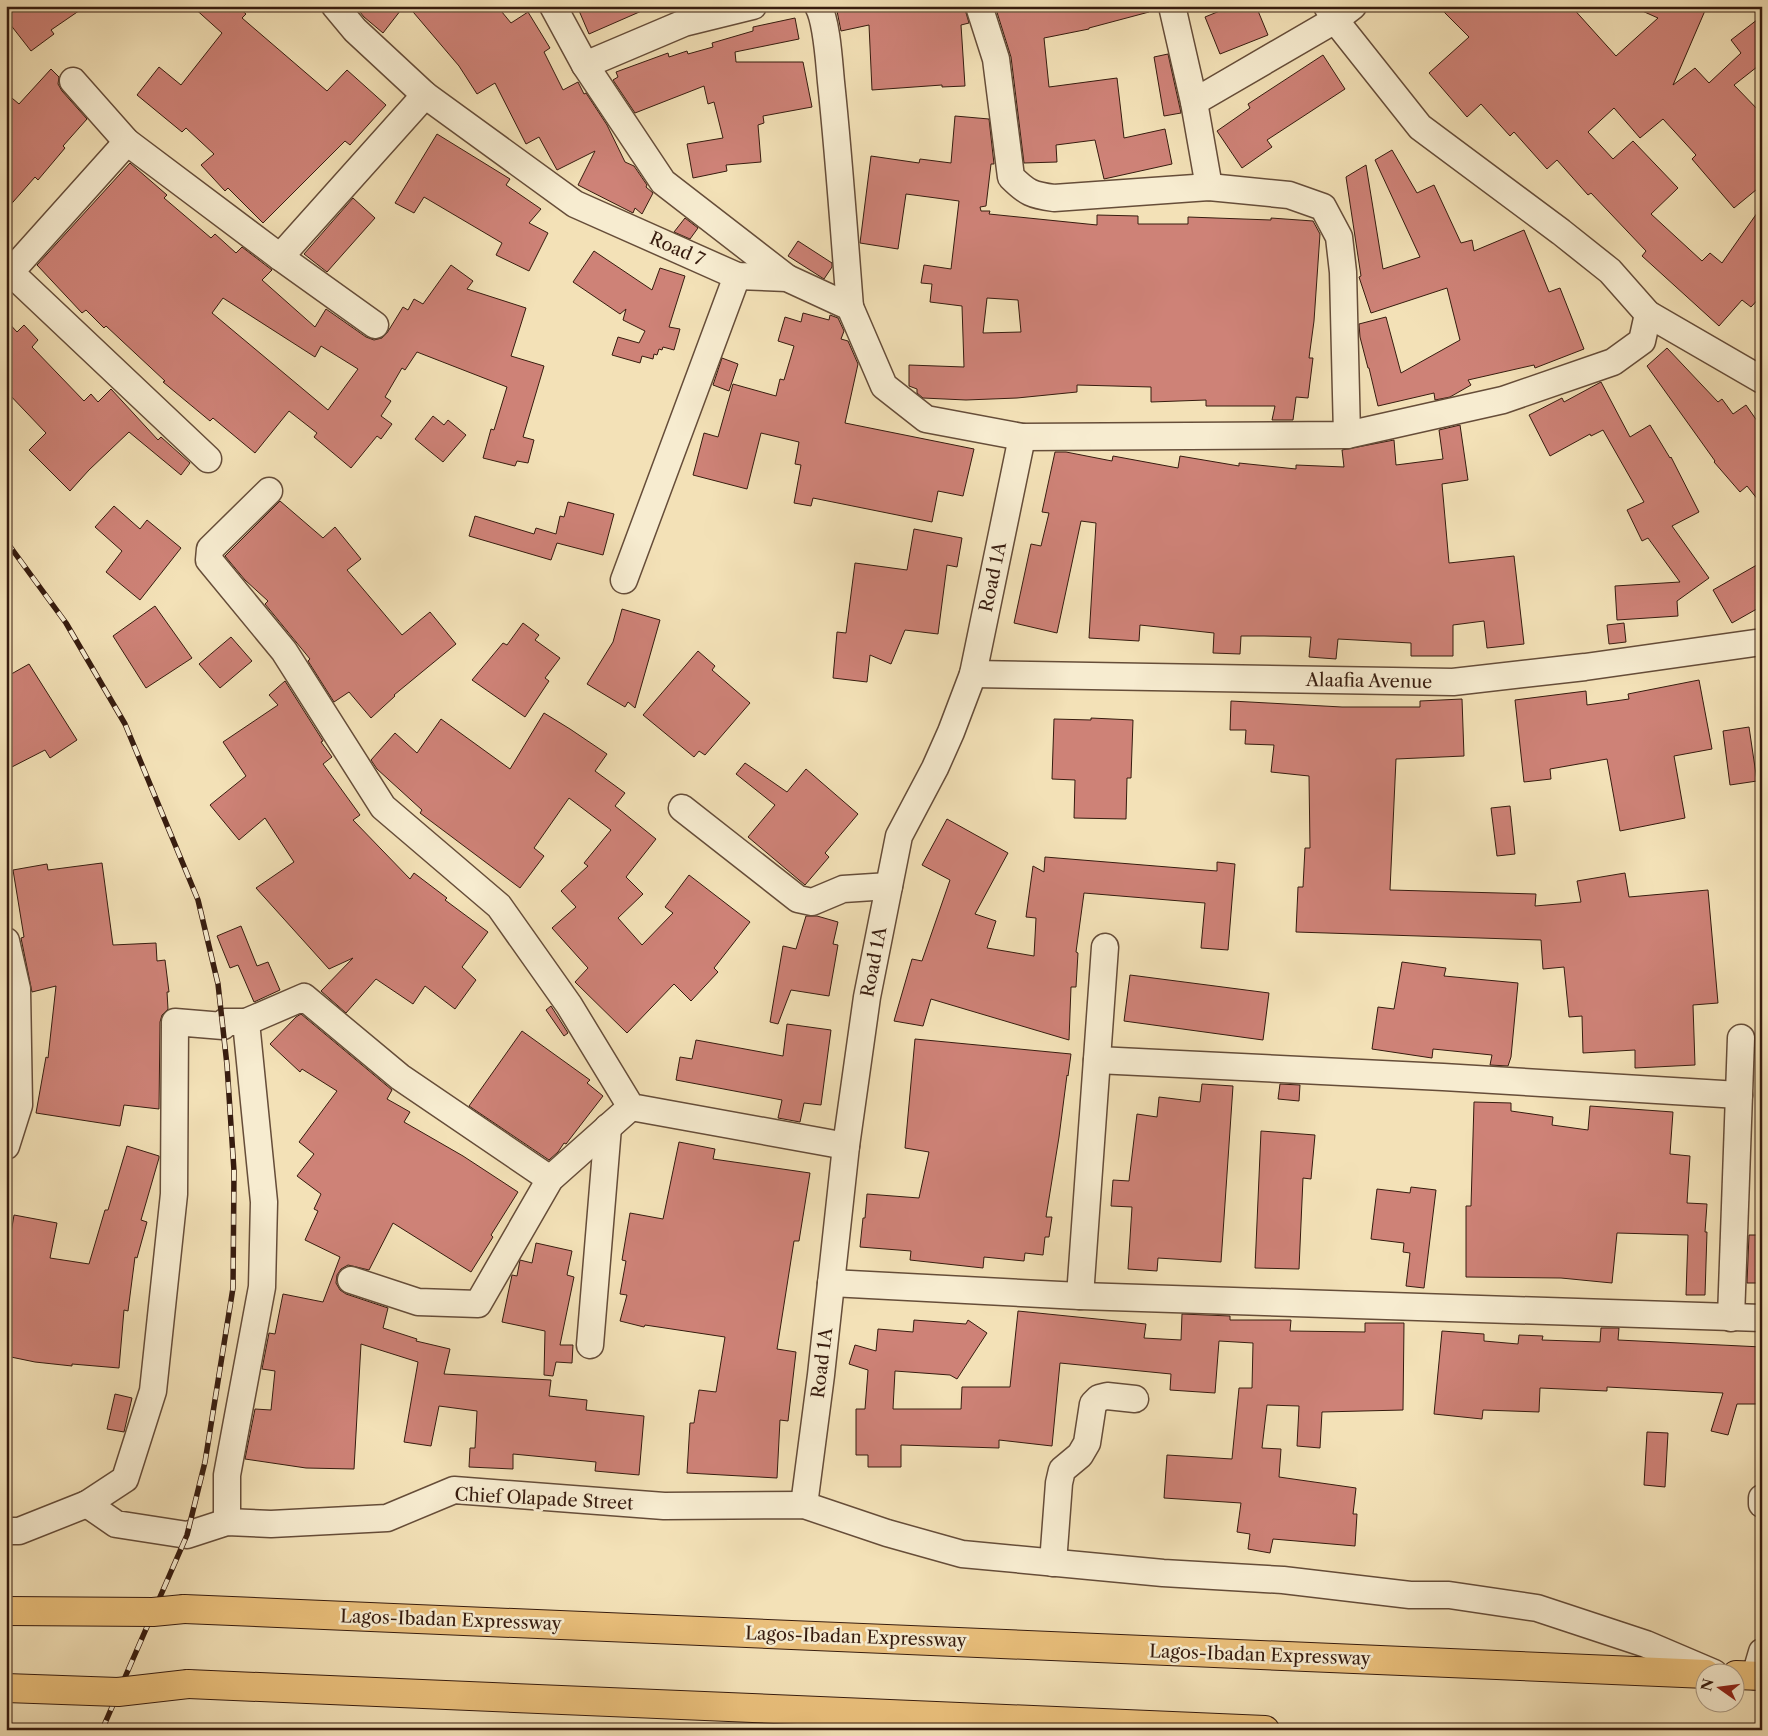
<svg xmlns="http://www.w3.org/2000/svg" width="1768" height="1736" viewBox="0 0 1768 1736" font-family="'Libre Caslon Text',serif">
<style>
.building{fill:#ce8277;stroke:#371c0f;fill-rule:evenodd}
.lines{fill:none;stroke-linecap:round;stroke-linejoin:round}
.minor-casing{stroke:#664d39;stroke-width:29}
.highway-casing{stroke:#371c0f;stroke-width:30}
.minor{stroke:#f7ecd0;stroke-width:26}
.highway{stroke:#eac07c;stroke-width:28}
.rail-casing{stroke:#371c0f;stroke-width:5.5}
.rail{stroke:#f7ecd0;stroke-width:4;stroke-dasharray:11;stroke-linecap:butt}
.highway-bridge-casing{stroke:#371c0f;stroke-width:30;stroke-linecap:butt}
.highway-bridge{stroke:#eac07c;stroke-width:28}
.labels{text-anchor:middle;stroke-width:5;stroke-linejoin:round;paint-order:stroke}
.street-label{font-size:18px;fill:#371c0f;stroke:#f7ecd0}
</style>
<rect width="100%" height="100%" fill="#f3e1b7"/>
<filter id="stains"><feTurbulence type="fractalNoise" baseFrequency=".004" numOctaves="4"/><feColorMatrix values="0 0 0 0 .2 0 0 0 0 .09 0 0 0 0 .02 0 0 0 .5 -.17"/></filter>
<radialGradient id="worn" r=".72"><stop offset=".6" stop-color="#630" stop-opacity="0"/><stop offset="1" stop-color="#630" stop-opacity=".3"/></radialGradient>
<g class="building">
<polygon points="13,6 86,6 51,30 54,34 31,51 6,19 6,12"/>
<polygon points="192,6 237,6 246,14 242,18 327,91 347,70 386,105 350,145 345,141 263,223 228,188 225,191 201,165 214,154 186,128 182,132 137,95 159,67 181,85 222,33"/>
<polygon points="355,6 404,6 383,33 364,17"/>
<polygon points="408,6 497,6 511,23 528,12 550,48 544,52 563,90 578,82 584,94 586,93 607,125 625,162 634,166 647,185 646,187 653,193 642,214 635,208 633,213 578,185 595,151 557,170 539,137 526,144 495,83 477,94 459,66"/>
<polygon points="577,6 653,6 589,34"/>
<polygon points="836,6 964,6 969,23 961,25 965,86 942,87 942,85 872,90 869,25 841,31"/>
<polygon points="995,6 1148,6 1149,12 1089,28 1089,29 1044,38 1049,87 1117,78 1124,138 1165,129 1172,164 1104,179 1095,140 1056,145 1057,162 1024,163 1011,57"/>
<polygon points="1232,6 1256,6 1268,35 1220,54 1205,17"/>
<polygon points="1438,6 1571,6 1616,56 1658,18 1631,6 1707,6 1673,85 1695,68 1709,83 1741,53 1731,40 1762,16 1762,63 1734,85 1762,114 1762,185 1734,208 1692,159 1696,155 1663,119 1640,138 1614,108 1588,132 1613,159 1633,141 1678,188 1651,214 1702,261 1710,253 1722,263 1762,206 1762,295 1751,307 1742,300 1719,326 1642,256 1646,251 1591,193 1588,195 1557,160 1547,169 1514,132 1510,136 1481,104 1467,117 1429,73 1469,37"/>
<polygon points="795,18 799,39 735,52 736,62 803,62 812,107 763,116 764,123 758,125 761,162 726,165 727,171 693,178 687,144 723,138 714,102 708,104 704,86 635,113 613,80 618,77 616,72 668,53 669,57 687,51 688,54 713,47 712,43 753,31 753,27"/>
<polygon points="1168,54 1181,113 1164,116 1154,57"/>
<polygon points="1323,55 1345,89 1267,140 1272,147 1242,168 1217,131 1250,108 1248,104"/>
<polygon points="51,69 59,77 58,84 62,91 87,119 63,146 65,148 38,180 35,177 6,210 6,93 19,104"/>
<path d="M 955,116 L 989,119 L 994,164 L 991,164 L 986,206 L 980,207 L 981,211 L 990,211 L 989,214 L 1097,225 L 1097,215 L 1138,216 L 1138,224 L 1188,224 L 1188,217 L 1271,220 L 1271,218 L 1313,221 L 1320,234 L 1314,321 L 1309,358 L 1313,358 L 1308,398 L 1296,397 L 1293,420 L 1272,420 L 1275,406 L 1206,406 L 1206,400 L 1151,402 L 1151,387 L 1077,385 L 1077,392 L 1017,398 L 966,400 L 923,398 L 917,393 L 917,389 L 909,386 L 909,365 L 964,367 L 962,306 L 930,302 L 932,284 L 921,283 L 924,265 L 951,269 L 959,201 L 906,194 L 898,249 L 860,243 L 871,156 L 919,163 L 920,159 L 951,163 ZM 987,298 L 1018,300 L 1021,332 L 983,333 Z"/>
<polygon points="437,134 510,179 506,185 541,209 529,223 548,233 529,271 496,255 502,243 424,197 414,213 395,203"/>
<polygon points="1392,150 1417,193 1434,185 1461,243 1472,240 1474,251 1524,230 1549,292 1560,288 1584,349 1535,368 1534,365 1468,380 1471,385 1450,397 1435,400 1434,393 1378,406 1369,368 1368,368 1360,337 1359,324 1386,317 1401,373 1460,340 1447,288 1371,313 1359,277 1361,276 1346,177 1366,165 1383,269 1420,257 1375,160"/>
<path d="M 130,163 L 167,195 L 164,198 L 211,238 L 215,234 L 236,253 L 242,247 L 272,270 L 262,280 L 315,327 L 326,309 L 366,337 L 374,340 L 382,338 L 387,333 L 403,307 L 408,310 L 414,299 L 423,304 L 451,265 L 473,281 L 467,289 L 526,308 L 511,356 L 544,366 L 523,437 L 534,440 L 528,463 L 517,461 L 515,466 L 483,458 L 491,429 L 494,430 L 507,387 L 417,352 L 405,370 L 402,368 L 385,397 L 391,401 L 381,416 L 392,424 L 381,439 L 377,436 L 351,468 L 314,437 L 317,433 L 289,411 L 255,453 L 213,418 L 210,421 L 163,382 L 165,381 L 106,326 L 104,328 L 86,310 L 82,313 L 37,265 ZM 223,298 L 315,357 L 321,346 L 358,369 L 328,410 L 212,313 Z"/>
<polygon points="353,198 375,218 327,272 304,254"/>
<polygon points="685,218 698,228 690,239 674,232"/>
<polygon points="798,241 832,263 832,267 824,279 788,256"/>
<polygon points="594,251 652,290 660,268 685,276 669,327 680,329 674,350 663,347 662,350 659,349 657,355 654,354 653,359 642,356 640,363 612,355 618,337 639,343 645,331 623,320 626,309 620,314 573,282"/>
<polygon points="803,313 829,320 830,315 838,318 844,331 841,339 848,341 858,364 845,423 974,449 963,496 938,491 932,522 813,498 811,506 794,503 801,465 795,464 799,442 761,433 747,489 693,475 704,433 718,437 733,384 776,396 780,379 784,380 794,346 778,341 785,317 801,322"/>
<polygon points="6,320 17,332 24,325 38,340 32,347 84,401 91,394 98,402 111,389 158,440 161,437 190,463 181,475 129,432 89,470 70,491 29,450 46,433 6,391"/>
<polygon points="1667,348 1718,402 1722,399 1733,414 1746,405 1762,428 1762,505 1747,486 1740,492 1714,462 1715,461 1647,366"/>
<polygon points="722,358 738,364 729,391 713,385"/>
<polygon points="1601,382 1630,437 1650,425 1670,458 1671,457 1699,512 1672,526 1709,578 1677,601 1678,616 1617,620 1615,586 1680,582 1648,538 1642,541 1627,510 1644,502 1603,430 1591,436 1590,434 1550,456 1529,415 1562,398 1564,402"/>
<polygon points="433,416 444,425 448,420 466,435 443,462 415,439"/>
<polygon points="1460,425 1468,480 1442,484 1449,563 1514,556 1524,644 1487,648 1484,621 1453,625 1453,656 1411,656 1411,643 1338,639 1336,659 1309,657 1311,637 1264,636 1241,636 1240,654 1213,653 1214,633 1140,625 1139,641 1089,638 1096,523 1081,521 1057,633 1014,623 1031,544 1041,546 1049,513 1042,512 1055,452 1066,452 1112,461 1113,456 1178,468 1180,456 1239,466 1239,463 1296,469 1296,465 1344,467 1342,450 1394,440 1396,465 1443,459 1439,430"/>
<polygon points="280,501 323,538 335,527 361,559 347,570 402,635 430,612 456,644 394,695 395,696 371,718 349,692 334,702 308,661 310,659 265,604 268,601 245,580 225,556"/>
<polygon points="568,502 614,514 603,555 557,543 551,560 469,536 475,516 534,534 536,528 556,534 560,516 564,517"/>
<polygon points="114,506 140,529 147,520 181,548 140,600 106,572 122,551 95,527"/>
<polygon points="914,529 962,538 957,567 947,565 938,634 905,630 891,664 870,655 867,682 833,678 837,632 846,633 855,563 907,570"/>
<polygon points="1762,562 1762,606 1732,623 1713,590"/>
<polygon points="155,606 192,658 146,688 113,636"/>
<polygon points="622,609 660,620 635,708 628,702 625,707 587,684 613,642"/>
<polygon points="523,623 539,635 535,640 560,658 545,678 549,681 525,717 472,680 503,643 507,645"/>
<polygon points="1624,623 1626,642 1609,644 1607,625"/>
<polygon points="231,637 252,661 220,688 199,664"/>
<polygon points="698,651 715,666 712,670 750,703 705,755 699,751 694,757 643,715"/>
<polygon points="29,664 77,740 50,758 45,750 6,770 6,677"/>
<polygon points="1699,680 1712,749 1674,756 1685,818 1620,831 1607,759 1550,769 1551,779 1524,782 1515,700 1586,691 1587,705 1629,699 1628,694"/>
<polygon points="285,681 323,741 321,742 332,757 323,764 360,815 353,820 410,879 414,873 447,898 445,900 488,932 462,967 476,980 455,1009 425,986 413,1004 376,979 346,1013 321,991 353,958 329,969 256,888 294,862 265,818 239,840 210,805 246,776 223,742 278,705 269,695"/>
<polygon points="1462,699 1464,756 1396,759 1390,890 1536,894 1535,906 1581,902 1577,881 1625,873 1629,897 1708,890 1718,1003 1693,1005 1695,1065 1635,1068 1635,1050 1583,1053 1582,1016 1569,1017 1564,967 1543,969 1541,940 1296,932 1298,887 1303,887 1305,848 1310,848 1309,776 1271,772 1274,745 1245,744 1246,730 1230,730 1231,701 1342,707 1420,707 1420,701"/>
<polygon points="544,713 570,729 607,754 595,771 625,793 615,806 656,839 626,877 643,894 618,918 642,945 673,913 665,907 689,875 750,922 714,968 718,972 691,1001 674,984 627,1033 575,982 588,968 552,928 576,907 561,891 588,866 584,863 611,830 569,798 534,848 544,856 520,888 420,813 422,810 377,769 371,760 395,733 417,753 441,719 510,769"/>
<polygon points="1091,718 1133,720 1131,778 1127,778 1126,819 1074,818 1075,780 1052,779 1054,719 1091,720"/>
<polygon points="1749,727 1757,781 1730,785 1723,731"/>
<polygon points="745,763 787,792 806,769 858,814 825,853 829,857 805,885 748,837 775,805 736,774"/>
<polygon points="1510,806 1515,854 1497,856 1491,808"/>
<polygon points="947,819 1008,853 975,914 996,921 987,948 1034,956 1036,918 1026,917 1033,866 1044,872 1045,857 1217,871 1217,862 1235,864 1228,950 1201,948 1205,903 1084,893 1076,952 1078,953 1076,987 1071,987 1069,1040 931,999 923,1026 894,1021 912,959 922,961 950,880 922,865"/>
<polygon points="102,863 113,945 156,943 157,961 165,960 169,992 167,992 168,1009 162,1015 160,1022 159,1109 124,1105 120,1126 36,1113 46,1057 48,1058 56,986 32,992 21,938 24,937 13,870 47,864 48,870"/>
<polygon points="806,916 817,916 838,922 833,944 838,945 829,996 791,990 778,1024 770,1022 783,946 796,949"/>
<polygon points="241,926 257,966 268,962 280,990 254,1002 238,965 230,968 217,936"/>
<polygon points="1402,962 1446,968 1444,976 1518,983 1511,1057 1508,1066 1490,1065 1492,1055 1433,1049 1432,1058 1372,1049 1378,1007 1394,1009"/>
<polygon points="1130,975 1269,993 1263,1040 1124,1021"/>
<polygon points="551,1006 568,1033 564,1036 546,1010"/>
<polygon points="301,1014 392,1090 387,1099 410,1112 404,1122 463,1156 518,1192 491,1235 493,1237 471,1272 393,1223 369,1270 348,1265 341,1269 337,1275 336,1283 340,1290 346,1294 388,1308 383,1328 417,1339 416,1341 450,1349 444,1374 551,1380 549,1396 587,1400 586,1410 644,1416 639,1475 595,1471 596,1462 513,1454 513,1469 469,1467 470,1448 475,1448 477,1411 439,1406 431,1446 404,1442 418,1362 361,1344 354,1469 306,1468 245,1459 255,1409 271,1410 275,1371 262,1369 269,1333 275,1334 283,1294 323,1302 340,1257 305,1240 318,1211 314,1209 321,1194 297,1176 314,1154 299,1142 337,1091 302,1069 300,1072 270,1044 296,1017"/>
<polygon points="787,1024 831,1030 821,1105 804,1103 800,1122 778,1118 782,1100 676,1080 680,1057 692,1059 696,1040 783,1056"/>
<polygon points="522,1031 590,1080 587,1083 603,1096 566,1144 564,1143 558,1152 549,1160 469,1106"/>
<polygon points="915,1039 1071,1054 1068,1076 1067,1075 1059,1137 1046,1217 1052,1217 1049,1237 1045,1237 1043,1255 1025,1253 1024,1261 984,1257 983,1268 910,1260 911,1251 860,1247 863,1218 865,1218 867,1194 919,1198 929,1152 905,1148"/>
<polygon points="1202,1084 1233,1086 1221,1262 1158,1258 1157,1271 1128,1269 1132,1207 1111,1206 1113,1180 1129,1181 1137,1114 1157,1117 1159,1097 1200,1102"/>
<polygon points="1280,1084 1300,1085 1299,1101 1278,1099"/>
<polygon points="1474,1102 1511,1103 1511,1111 1553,1117 1552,1125 1588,1130 1590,1106 1673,1112 1670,1154 1690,1156 1687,1203 1707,1204 1705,1232 1707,1232 1705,1295 1686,1295 1688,1235 1617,1233 1612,1283 1561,1278 1466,1277 1466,1206 1471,1206"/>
<polygon points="1261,1131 1315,1135 1311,1179 1303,1178 1299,1269 1255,1268"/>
<polygon points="679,1142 715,1149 713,1159 810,1173 799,1241 794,1241 777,1349 796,1352 788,1421 780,1420 777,1478 687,1473 690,1423 694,1423 699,1390 716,1392 725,1337 645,1325 644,1327 620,1321 627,1295 620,1294 626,1261 622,1260 630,1213 663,1219"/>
<polygon points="127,1146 159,1156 159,1158 141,1220 147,1222 137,1258 135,1257 128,1311 124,1310 119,1368 72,1364 72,1366 35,1362 6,1356 6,1251 8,1251 14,1215 57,1223 50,1258 89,1264 105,1210 108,1210"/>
<polygon points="1411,1187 1436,1190 1424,1288 1406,1286 1410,1253 1403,1252 1404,1243 1371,1239 1377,1189 1410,1193"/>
<polygon points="1749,1235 1762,1235 1762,1283 1747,1283"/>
<polygon points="536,1243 572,1251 567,1275 574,1277 560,1345 573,1345 572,1363 556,1362 553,1376 544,1375 545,1331 502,1322 512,1275 517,1276 520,1260 532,1263"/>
<polygon points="1018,1311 1146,1324 1144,1338 1181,1340 1182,1314 1230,1316 1230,1320 1291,1320 1290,1331 1365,1332 1365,1323 1404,1323 1403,1410 1322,1412 1320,1448 1297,1446 1299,1406 1267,1405 1262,1448 1281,1449 1279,1477 1356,1488 1353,1514 1357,1514 1355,1546 1273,1539 1270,1553 1248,1549 1250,1534 1237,1532 1241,1503 1164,1498 1167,1455 1232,1459 1239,1388 1252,1388 1253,1343 1219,1341 1215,1393 1170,1390 1171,1374 1060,1363 1052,1446 999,1440 999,1448 901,1445 901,1467 868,1467 868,1455 856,1455 856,1409 865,1409 868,1370 849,1364 855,1345 876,1351 878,1329 913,1332 914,1320 966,1324 968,1320 987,1333 957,1379 950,1375 895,1371 893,1409 961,1409 962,1387 1010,1387"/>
<polygon points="1601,1328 1619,1328 1618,1340 1762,1347 1762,1404 1737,1404 1728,1435 1711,1431 1723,1393 1607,1387 1607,1391 1540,1388 1539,1412 1483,1410 1482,1419 1434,1414 1442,1331 1484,1334 1484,1341 1518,1344 1519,1335 1543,1336 1542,1340 1600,1342"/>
<polygon points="115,1394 132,1398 124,1432 107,1429"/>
<polygon points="1647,1432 1668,1433 1665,1487 1644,1485"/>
</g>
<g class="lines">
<defs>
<g id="minor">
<polyline points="335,6 355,30 425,95 575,204 737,276 787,278 850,307 884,386 926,419 1022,437 1347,435 1503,400 1613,362 1642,341 1648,314"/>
<polyline points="553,6 585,65 663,182 787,278"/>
<path d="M 818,6 C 827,22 829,62 831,82 C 839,157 844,232 850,307"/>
<path d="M 979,6 L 996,59 L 1011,177 C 1027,193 1032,195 1054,198 L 1209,187 L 1289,195 L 1323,207 L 1339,237 L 1343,272 L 1347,435"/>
<polyline points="1172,6 1194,102 1209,187"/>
<polyline points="1327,6 1335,20 1420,127 1561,232 1610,271 1648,314 1762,380"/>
<polyline points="585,65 684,23 753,6"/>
<polyline points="73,81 127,142 280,257 375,325"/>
<polyline points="1194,102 1335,20 1353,6"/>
<polyline points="280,257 425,95"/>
<polyline points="10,272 208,459"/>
<polyline points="6,277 127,142"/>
<polyline points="269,491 210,549 209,560 284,651 383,807 499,906 569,1005 631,1107 846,1146"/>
<polyline points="624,580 737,276"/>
<polyline points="973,674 1453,682 1585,667 1762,642"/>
<polyline points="682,808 798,899 812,902 843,889 889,886"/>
<polyline points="6,941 17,989 19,1105 6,1146"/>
<polyline points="1097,1060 1443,1077 1739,1095"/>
<polyline points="351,1280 418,1302 478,1304 550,1179 631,1107"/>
<polyline points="831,1283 1080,1296 1762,1318"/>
<polyline points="1080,1296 1105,947"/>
<polyline points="1731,1318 1741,1038"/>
<polyline points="590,1345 608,1127"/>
<polyline points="1762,1498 1762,1504"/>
<polyline points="87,1504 116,1524 187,1535 227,1522 271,1524 387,1518 454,1490 664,1506 804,1505 887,1533 962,1554 1163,1573 1283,1580 1410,1595 1449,1595 1537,1608 1646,1644 1714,1673"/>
<polyline points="804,1505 821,1375 846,1146 867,997 899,836 935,768 951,732 973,674 1022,437"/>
<polyline points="227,1522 227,1475 262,1287 264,1202 246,1022"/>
<polyline points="6,1531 19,1531 87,1504 125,1479 153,1391 174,1194 175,1022 223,1026 225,1022 246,1022 304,997 400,1077 550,1179"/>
<polyline points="1053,1563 1059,1483 1062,1470 1080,1455 1087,1443 1093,1404 1099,1398 1107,1396 1135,1399"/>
<polyline points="1755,1676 1762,1652"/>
</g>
<g id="highway">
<polyline points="184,1609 1706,1674"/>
<polyline points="1736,1675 1762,1676"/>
<polyline points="188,1684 1265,1730"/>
</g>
</defs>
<use href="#minor" class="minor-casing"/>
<use href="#highway" class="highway-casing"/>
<use href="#minor" class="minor"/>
<use href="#highway" class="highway"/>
<defs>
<polyline id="rail" points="6,541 66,623 125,724 198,900 218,984 227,1065 234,1171 233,1288 205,1462 187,1535 102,1730"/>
</defs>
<use href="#rail" class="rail-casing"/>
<use href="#rail" class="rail"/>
<defs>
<g id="highway-bridge">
<polyline points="6,1611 153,1612 184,1609"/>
<polyline points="6,1688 118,1692 188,1684"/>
</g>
</defs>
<use href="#highway-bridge" class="highway-bridge-casing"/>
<use href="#highway-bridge" class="highway-bridge"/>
</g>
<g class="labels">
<g class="street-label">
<text transform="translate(677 249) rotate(24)" y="6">Road 7</text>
<text transform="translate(993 577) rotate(-78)" y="6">Road 1A</text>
<text transform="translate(1369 681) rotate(1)" y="6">Alaafia Avenue</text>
<text transform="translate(874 962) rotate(-79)" y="6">Road 1A</text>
<text transform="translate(822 1363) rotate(-83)" y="6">Road 1A</text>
<text transform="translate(544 1499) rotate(3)" y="6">Chief Olapade Street</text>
<text transform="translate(451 1620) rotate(2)" y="6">Lagos-Ibadan Expressway</text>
<text transform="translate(856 1637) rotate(2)" y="6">Lagos-Ibadan Expressway</text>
<text transform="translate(1260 1655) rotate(2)" y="6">Lagos-Ibadan Expressway</text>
</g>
</g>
<rect width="1768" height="1736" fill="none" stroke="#f3e1b7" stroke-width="25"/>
<rect x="8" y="8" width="1753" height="1721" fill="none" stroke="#371c0f" stroke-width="2.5"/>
<rect x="12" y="12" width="1743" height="1711" fill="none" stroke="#371c0f"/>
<g transform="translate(1720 1688) rotate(284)"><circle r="24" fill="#f7ecd0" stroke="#aa9983"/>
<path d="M0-4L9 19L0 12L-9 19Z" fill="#8f2418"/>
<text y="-8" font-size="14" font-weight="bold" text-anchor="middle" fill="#371c0f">N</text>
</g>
<rect width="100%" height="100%" filter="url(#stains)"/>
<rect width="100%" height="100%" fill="url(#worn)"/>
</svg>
